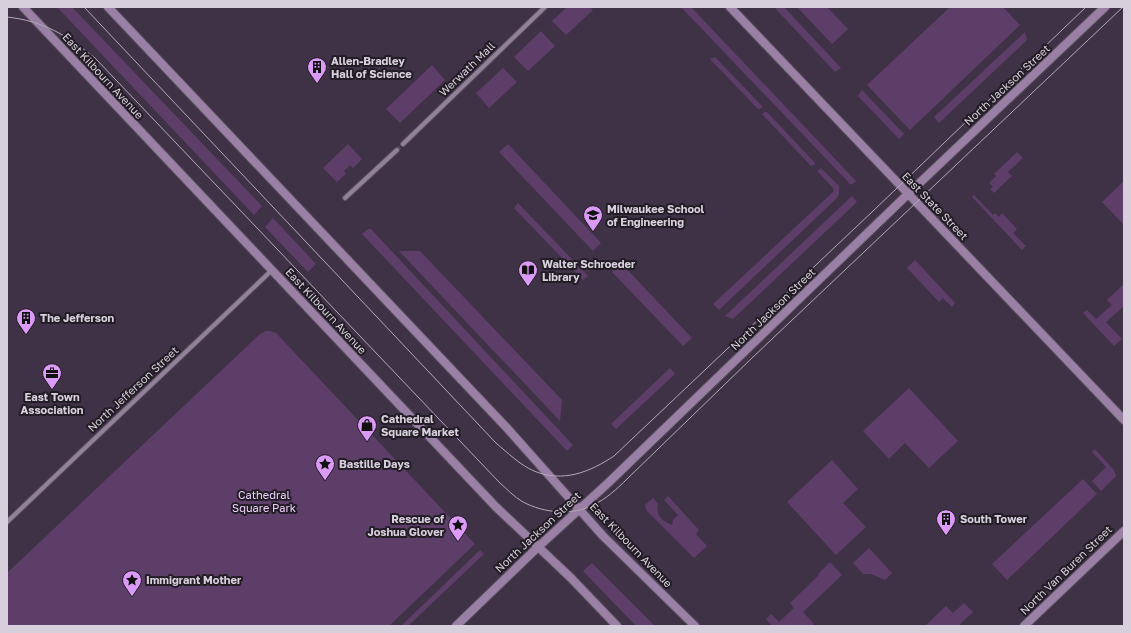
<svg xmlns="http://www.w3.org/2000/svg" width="1131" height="633" viewBox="0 0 1131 633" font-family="'Golos Text',sans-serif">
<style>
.green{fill:#5d3e69}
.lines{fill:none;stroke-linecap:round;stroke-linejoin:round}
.street-tunnel{stroke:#56495c;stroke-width:4;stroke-dasharray:4 2;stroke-linecap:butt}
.street-casing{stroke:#5b5061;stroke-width:6}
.secondary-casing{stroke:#5b5061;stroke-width:10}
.street{stroke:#928199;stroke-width:4}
.secondary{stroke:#9980a4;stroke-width:8}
.tram{stroke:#b3a8b7;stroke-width:1}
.labels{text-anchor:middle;stroke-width:4;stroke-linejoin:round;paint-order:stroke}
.poi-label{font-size:11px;font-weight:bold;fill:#d8cfdc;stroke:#221c25;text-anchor:start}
.street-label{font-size:11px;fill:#d8cfdc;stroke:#221c25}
.park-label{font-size:11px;fill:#f0d1fe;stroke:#221c25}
</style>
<rect width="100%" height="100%" fill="#3f3146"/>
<g class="green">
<polygon points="57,7 72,7 262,206 254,215"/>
<polygon points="567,7 590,7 593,10 566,35 552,21"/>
<polygon points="681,7 691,7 856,181 851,185"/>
<polygon points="774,7 784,7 841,68 835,72"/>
<polygon points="797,7 827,7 848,29 832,44"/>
<polygon points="950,7 1003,7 1020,25 910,130 867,85"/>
<polygon points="541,31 555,46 528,71 514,57"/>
<polygon points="1025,32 1027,40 939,123 934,117"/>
<polygon points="715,57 762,106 762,108 758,109 710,59"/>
<polygon points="432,65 445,80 400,123 386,109"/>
<polygon points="503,68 517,82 489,108 476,93"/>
<polygon points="862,90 904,134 899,139 858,96"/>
<polygon points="765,112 767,112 815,163 815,165 811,166 762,114"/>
<polygon points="348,144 362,159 353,168 350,165 344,171 346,174 337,182 323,168"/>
<polygon points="508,144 601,243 593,251 499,152"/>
<polygon points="1017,152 1023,158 1008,172 1012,176 994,193 990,189 993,187 989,183 996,176 994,174"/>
<polygon points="821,168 839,186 839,194 837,198 719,310 713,304 833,192 834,190 833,188 817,171"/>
<polygon points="1124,181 1124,225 1102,202"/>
<polygon points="974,195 993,215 995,213 999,217 1002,213 1017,229 1013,233 1026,246 1022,250 972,197"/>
<polygon points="852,196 857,202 733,319 725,316"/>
<polygon points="518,203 588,276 583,280 514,208"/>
<polygon points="273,218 316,264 308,272 265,227"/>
<polygon points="368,229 371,229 573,445 567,451 362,234"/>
<polygon points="399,251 420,251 562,400 560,421"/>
<polygon points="915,260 955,303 952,307 943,298 939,302 907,268"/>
<polygon points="621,263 692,338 683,346 612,272"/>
<polygon points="1124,284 1124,306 1106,322 1122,339 1114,346 1083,313 1087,310 1096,319 1112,305 1107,300"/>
<polygon points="266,331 270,331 276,333 475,544 389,626 7,626 7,573 260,334"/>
<polygon points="670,368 675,374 616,429 611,424"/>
<polygon points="909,388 958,441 929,468 905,443 889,459 863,431"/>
<polygon points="1095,449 1114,470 1116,476 1101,491 1092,481 1106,467 1092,452"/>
<polygon points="832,460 858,489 843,503 866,527 836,555 787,502"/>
<polygon points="1083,479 1097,494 1007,580 992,564"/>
<path d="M 668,496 L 699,530 L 696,534 L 707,546 L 694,558 L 646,510 L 645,505 L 653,498 L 658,504 C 655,514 662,522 672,525 L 673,520 L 678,515 L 664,500 Z"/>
<polygon points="869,548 892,573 885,580 871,574 863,574 853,563"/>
<polygon points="480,550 484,554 408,626 401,626"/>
<polygon points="830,562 842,575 803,612 813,623 813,626 772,626 766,619 771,614 779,622 794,608 790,603 819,575 818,574"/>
<polygon points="592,563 655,626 636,626 583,571"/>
<polygon points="964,603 973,612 958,626 925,626 946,606 953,613"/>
</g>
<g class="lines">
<polyline class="street-tunnel" points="397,150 403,144"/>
<defs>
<g id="street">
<polyline points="403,144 545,7"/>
<polyline points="345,198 397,150"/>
<polyline points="7,522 272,270"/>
</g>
<g id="secondary">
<polyline points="23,7 496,507 571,578 617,626"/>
<polyline points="108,7 507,428 603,536 695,626"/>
<polyline points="730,7 1124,420"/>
<polyline points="456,626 538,547 607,484 908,194 1105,7"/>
<polyline points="1024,626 1124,531"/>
</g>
</defs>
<use href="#street" class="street-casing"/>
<use href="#secondary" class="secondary-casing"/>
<use href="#street" class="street"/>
<use href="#secondary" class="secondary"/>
<g class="tram">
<path d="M 84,7 L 496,443 C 508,453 520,465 534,471 C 563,483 590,472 614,456 L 873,211 L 1086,7"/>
<path d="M 7,17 C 44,21 68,36 96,59 L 499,482 C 507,489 514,497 523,502 C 544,513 572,516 593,505 C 606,499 617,489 627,479 L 753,357 L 1123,7"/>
</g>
</g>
<defs>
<symbol id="building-pin" viewBox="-11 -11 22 30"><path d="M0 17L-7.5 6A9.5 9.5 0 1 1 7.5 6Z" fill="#db9af6" stroke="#221c25"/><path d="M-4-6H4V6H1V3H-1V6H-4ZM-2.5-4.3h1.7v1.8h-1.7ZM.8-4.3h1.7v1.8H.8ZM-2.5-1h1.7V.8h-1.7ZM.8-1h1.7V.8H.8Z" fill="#111"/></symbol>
<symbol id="university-pin" viewBox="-11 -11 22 30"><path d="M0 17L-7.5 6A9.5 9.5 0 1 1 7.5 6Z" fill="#db9af6" stroke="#221c25"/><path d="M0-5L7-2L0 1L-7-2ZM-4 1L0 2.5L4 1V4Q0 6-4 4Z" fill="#111"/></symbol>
<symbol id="library-pin" viewBox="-11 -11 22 30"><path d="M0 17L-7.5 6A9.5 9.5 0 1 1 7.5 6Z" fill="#db9af6" stroke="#221c25"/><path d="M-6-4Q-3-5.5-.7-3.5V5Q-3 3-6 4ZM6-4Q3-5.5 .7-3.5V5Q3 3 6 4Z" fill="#111"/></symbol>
<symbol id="office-pin" viewBox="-11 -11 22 30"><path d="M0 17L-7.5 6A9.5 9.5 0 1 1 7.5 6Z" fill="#db9af6" stroke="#221c25"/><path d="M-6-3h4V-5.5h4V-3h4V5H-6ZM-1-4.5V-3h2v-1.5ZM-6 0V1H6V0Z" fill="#111"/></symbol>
<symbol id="shop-pin" viewBox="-11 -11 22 30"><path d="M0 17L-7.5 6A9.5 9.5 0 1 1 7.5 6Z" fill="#db9af6" stroke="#221c25"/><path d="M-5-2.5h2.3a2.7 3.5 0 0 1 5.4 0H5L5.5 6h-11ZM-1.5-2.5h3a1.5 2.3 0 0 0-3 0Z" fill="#111"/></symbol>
<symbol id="sight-pin" viewBox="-11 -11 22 30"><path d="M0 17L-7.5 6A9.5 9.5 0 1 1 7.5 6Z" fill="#db9af6" stroke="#221c25"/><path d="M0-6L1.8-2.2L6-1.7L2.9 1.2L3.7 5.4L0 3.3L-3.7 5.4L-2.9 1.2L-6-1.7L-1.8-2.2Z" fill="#111"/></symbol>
</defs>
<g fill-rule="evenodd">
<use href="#building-pin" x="306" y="56" width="22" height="30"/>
<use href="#university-pin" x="582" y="204" width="22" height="30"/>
<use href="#library-pin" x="517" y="259" width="22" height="30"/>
<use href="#building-pin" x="15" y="307" width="22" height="30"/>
<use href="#office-pin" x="41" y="362" width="22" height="30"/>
<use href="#shop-pin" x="356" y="414" width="22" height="30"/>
<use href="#sight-pin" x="314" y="453" width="22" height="30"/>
<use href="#building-pin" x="935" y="508" width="22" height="30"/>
<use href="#sight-pin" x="447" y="514" width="22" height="30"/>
<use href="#sight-pin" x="121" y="569" width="22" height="30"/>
</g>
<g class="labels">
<g class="poi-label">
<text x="331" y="65">Allen-Bradley<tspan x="331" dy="13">Hall of Science</tspan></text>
<text x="607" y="213">Milwaukee School<tspan x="607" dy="13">of Engineering</tspan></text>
<text x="542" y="268">Walter Schroeder<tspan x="542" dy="13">Library</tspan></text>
<text x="40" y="322">The Jefferson</text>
<text x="52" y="401" text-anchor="middle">East Town<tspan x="52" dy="13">Association</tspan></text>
<text x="381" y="423">Cathedral<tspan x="381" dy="13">Square Market</tspan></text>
<text x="339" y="468">Bastille Days</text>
<text x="444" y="523" text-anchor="end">Rescue of<tspan x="444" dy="13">Joshua Glover</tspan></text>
<text x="960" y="523">South Tower</text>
<text x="146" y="584">Immigrant Mother</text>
</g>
<g class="street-label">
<text transform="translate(467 69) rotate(-44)" y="4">Werwath Mall</text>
<text transform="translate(103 76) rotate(47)" y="4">East Kilbourn Avenue</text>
<text transform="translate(1007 85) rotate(-43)" y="4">North Jackson Street</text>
<text transform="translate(935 206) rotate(46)" y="4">East State Street</text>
<text transform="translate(773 309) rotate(-44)" y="4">North Jackson Street</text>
<text transform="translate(326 311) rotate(47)" y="4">East Kilbourn Avenue</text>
<text transform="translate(133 389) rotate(-43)" y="4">North Jefferson Street</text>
<text transform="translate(538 532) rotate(-43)" y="4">North Jackson Street</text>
<text transform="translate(631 545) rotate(46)" y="4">East Kilbourn Avenue</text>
<text transform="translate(1066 570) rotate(-44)" y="4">North Van Buren Street</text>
</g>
<g class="park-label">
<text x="264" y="499">Cathedral<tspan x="264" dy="13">Square Park</tspan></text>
</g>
</g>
<rect width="1131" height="633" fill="none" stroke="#d8cfdc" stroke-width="16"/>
</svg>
